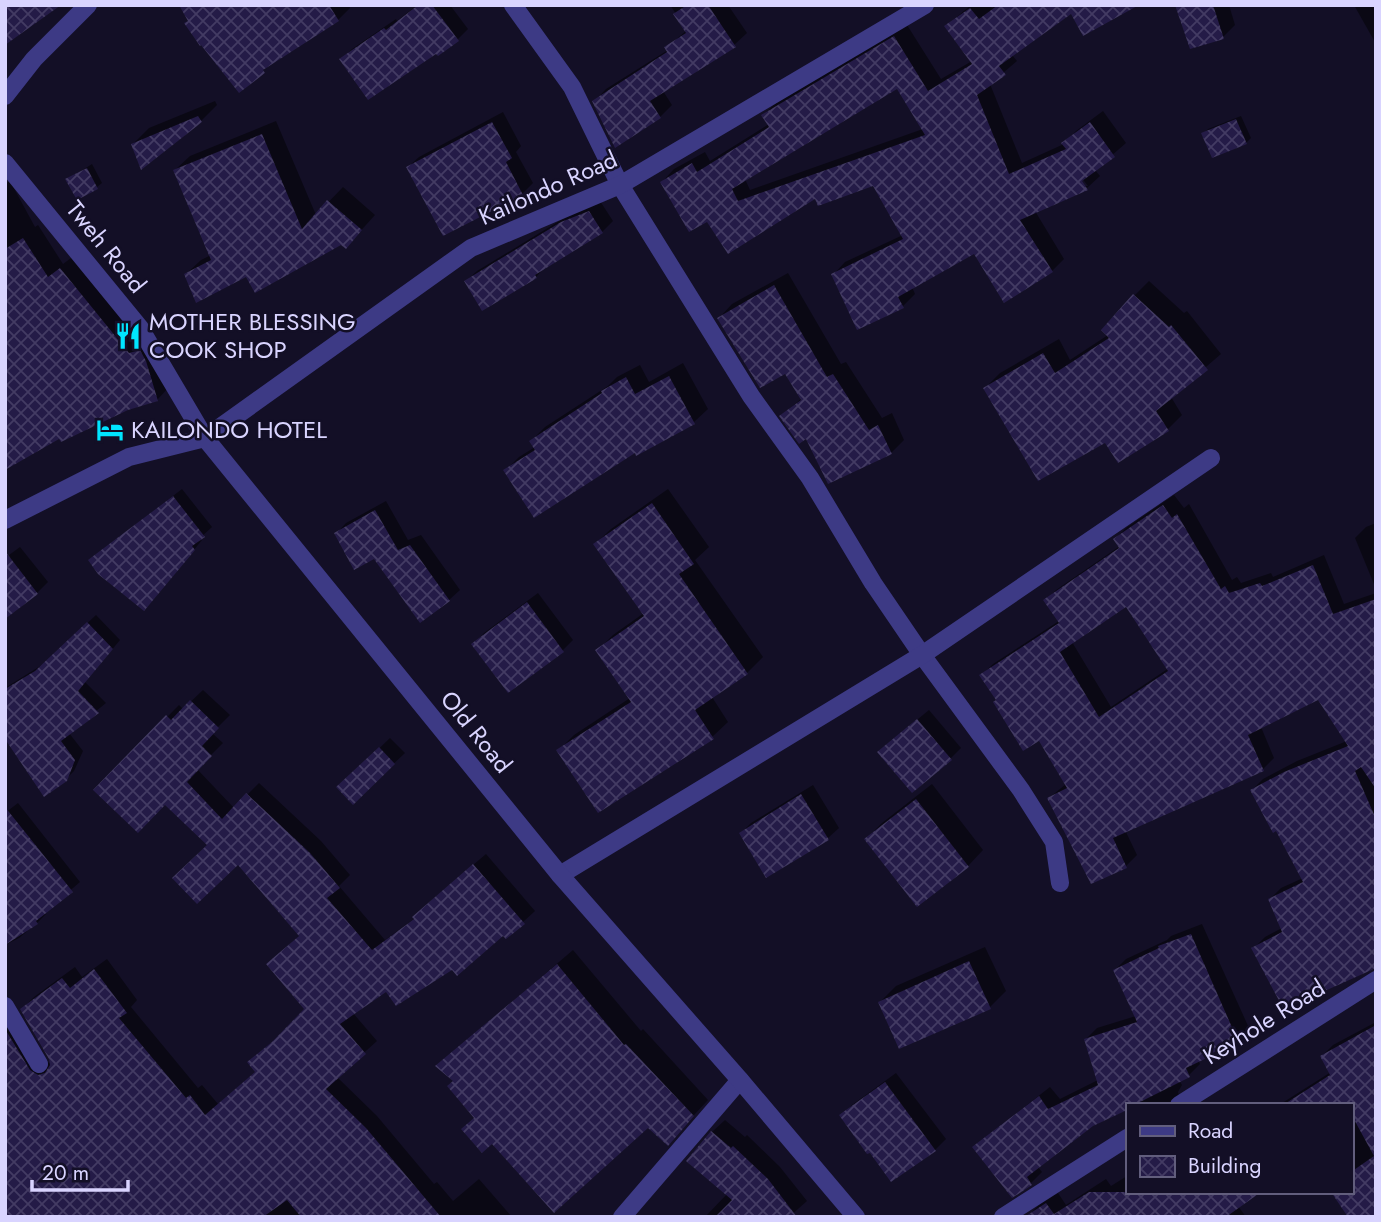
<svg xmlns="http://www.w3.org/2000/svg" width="1381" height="1222" viewBox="0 0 1381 1222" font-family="Jost,sans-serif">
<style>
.shadow{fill:#0007;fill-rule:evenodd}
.building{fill:url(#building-cross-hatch);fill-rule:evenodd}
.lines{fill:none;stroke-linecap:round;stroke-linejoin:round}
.minor{stroke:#3d3a85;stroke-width:18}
.tertiary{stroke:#3d3a85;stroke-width:18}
.labels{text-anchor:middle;stroke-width:5;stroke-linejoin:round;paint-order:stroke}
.street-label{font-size:24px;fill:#d9d4ff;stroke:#130f26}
.poi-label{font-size:24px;fill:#d9d4ff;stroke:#130f26;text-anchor:start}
</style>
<defs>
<pattern id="building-cross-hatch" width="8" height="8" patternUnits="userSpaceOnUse" patternTransform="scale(1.75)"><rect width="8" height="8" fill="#241b47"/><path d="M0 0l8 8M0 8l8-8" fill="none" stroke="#433b63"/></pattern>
</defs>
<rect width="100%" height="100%" fill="#130f26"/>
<g class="shadow">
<polygon points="181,5 349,5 350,8 338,20 276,59 240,90 189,20"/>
<polygon points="417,5 450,5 468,29 458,39 436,51 342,59 352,49 396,19 397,21"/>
<polygon points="670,5 728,5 747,33 734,45 663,91 672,105 660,117 594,102 606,89 668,50 666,48 687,30"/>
<path d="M 971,5 L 989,5 L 992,8 L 996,5 L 1135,5 L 1071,12 L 1012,55 L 1017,61 L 990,84 L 1022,163 L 1064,144 L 1076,131 L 1103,111 L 1126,143 L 1095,170 L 1100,176 L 1087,188 L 1035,211 L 1064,259 L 1052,271 L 974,252 L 912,287 L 915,294 L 903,306 L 833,275 L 845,262 L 903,235 L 874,184 L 708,219 L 662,182 L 674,169 L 705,152 L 710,161 L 769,124 L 763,115 L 776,103 L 907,25 L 941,79 L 972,61 L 946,26 ZM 897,87 L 923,129 L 750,190 L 745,179 ZM 1078,173 L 1088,186 L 1083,186 Z"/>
<polygon points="1177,5 1229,5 1235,25 1223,37"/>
<polygon points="1354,5 1376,5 1376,44"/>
<polygon points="215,101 217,105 201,121 133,144 149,128"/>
<polygon points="503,112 521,146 516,152 533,183 522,194 408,167 419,157"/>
<polygon points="1241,116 1251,138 1246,143 1204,134 1208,129"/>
<polygon points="276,121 316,215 343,187 375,215 346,247 341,243 246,275 186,274 201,260 211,255 175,170 190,156"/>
<polygon points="92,164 102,183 97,187 67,180"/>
<polygon points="10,181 35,227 38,225 63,264 75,255 144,340 171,385 157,400 127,408 60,437 5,348 5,184"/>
<polygon points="600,201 613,221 602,232 546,266 536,277 466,281 477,271 574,212"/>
<polygon points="788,273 841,364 846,362 882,418 892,413 904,440 891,453 807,437 781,416 802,398 786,372 719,318 732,304"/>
<polygon points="1149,281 1184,313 1187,311 1221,354 1171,397 1182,415 1167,430 1105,440 985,388 1000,373 1059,339 1070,360 1108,335 1134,296"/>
<polygon points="683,363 708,409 694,422 635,450 505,471 519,457 535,447 531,441 545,427 608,386 617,377 640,365 649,382"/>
<polygon points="182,489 212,527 200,538 202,540 152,601 90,560"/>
<polygon points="668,489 709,547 695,560 763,657 747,673 712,697 728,722 712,737 559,750 574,735 630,698 597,651 613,635 644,613 595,544 611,529"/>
<path d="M 1174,495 L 1184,508 L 1189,504 L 1232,580 L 1237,577 L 1241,583 L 1271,573 L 1273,577 L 1324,555 L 1344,604 L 1376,593 L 1376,967 L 1254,948 L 1265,937 L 1282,928 L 1270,899 L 1281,888 L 1303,878 L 1277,829 L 1252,790 L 1263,779 L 1297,761 L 1347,741 L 1319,698 L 1261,727 L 1274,758 L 1263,769 L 1125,830 L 1137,855 L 1126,866 L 1049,798 L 1066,784 L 1040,739 L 998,699 L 982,675 L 993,664 L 1059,621 L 1045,601 L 1056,590 L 1120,546 L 1115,539 L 1126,528 ZM 1126,604 L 1169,668 L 1111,707 L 1072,642 Z"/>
<polygon points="386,501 408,540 421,535 460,590 449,600 336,534 346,523"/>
<polygon points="1376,523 1376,589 1355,538 1366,527"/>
<polygon points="20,547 48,582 37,593 5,558"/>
<polygon points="538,593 573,640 562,651 474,644 484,633"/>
<polygon points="96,615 120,640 85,682 106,703 69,733 83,751 74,771 65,780 5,713 5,688 45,663"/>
<polygon points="203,690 230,715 212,733 223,743 197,769 234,808 259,783 321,841 350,875 339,886 385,940 415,918 426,905 486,854 535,911 523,922 452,968 387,989 353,1013 377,1041 337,1077 377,1116 434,1184 437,1182 453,1201 479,1179 512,1217 5,1217 5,1012 41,1058 51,1064 51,1058 22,1009 34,997 75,967 82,977 107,959 137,1000 131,1007 198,1088 202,1085 218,1104 257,1071 249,1062 284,1032 306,1009 268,964 300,935 238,863 209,844 165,802 95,790 179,705 183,709"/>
<polygon points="929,710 961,748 951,758 890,742"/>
<polygon points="390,738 405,753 353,802 339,787"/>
<polygon points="932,784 983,850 968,866 866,839 882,823"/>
<polygon points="813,785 839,828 828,838 767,876 741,833 751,823"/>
<polygon points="18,803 80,882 45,912 46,914 37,923 19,938 5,945 5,813"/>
<polygon points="1202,924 1249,1028 1237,1039 1198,1060 1200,1064 1189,1075 1179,1080 1182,1085 1178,1092 1180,1100 1186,1105 1127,1105 1127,1108 1092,1125 1038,1167 1042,1172 1031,1183 1012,1195 986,1137 1050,1087 1060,1099 1098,1080 1086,1039 1097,1028 1136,1016 1115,970 1126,959 1167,940 1171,936"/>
<polygon points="985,947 1006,991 990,1007 880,1002 896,986"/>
<polygon points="573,950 641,1031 643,1029 708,1100 668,1143 648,1126 475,1117 455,1081 437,1066"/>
<polygon points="1376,1022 1376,1217 1351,1192 1351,1105 1279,1105 1331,1072 1322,1056 1333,1045"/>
<polygon points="896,1073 946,1139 935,1150 892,1179 842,1116 852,1105"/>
<polygon points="725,1120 745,1137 747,1135 780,1167 807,1201 789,1217 705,1217 727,1194 712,1132"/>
<polygon points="1127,1176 1127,1192 1238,1206 1246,1217 1028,1216 1039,1205 1058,1193 1066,1205 1106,1179 1111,1186"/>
</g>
<g class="building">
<polygon points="5,5 61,5 5,45"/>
<polygon points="179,5 329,5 339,21 263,70 265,73 239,93 201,45 200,46 184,23 188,21"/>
<polygon points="418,5 432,5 459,41 438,56 436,54 368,100 339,59 384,28 386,30"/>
<polygon points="687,5 708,5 736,47 650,101 661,118 615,148 592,101 667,52 664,47 686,33 673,14"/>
<path d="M 998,5 L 1139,5 L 1083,36 L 1071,14 L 999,66 L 1006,75 L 977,95 L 1009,174 L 1066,149 L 1061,143 L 1090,122 L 1115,157 L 1082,181 L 1088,190 L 1020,220 L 1053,272 L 1004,303 L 974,254 L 898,297 L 904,308 L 857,330 L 831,274 L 903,239 L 873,186 L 818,206 L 815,199 L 728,254 L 707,222 L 689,232 L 660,182 L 692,163 L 697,172 L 769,127 L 761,115 L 894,36 L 928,91 L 972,64 L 944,26 L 970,8 L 979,19 ZM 897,89 L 925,135 L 738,201 L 732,189 Z"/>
<polygon points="1175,5 1213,5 1224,39 1190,49"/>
<polygon points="198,116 202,122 141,170 131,144"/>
<polygon points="1236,119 1247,144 1212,158 1201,133"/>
<polygon points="492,122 512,158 506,162 523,195 443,236 406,167"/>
<polygon points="262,134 302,229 327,200 362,230 346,249 341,245 255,293 246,277 196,303 184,274 211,260 173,170"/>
<polygon points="87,168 98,189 77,200 65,179"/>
<polygon points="589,211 603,233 535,275 537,278 482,311 464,281 561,222"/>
<polygon points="23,238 48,277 60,268 129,353 140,350 146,361 158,401 128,410 61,442 59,439 5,470 5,249"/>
<polygon points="774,285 827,377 833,374 869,430 878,425 892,454 828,484 806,439 799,444 779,416 801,400 785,374 760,388 717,318"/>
<polygon points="1133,294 1169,327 1171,325 1208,370 1156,411 1169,431 1118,463 1105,443 1038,481 983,388 1043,353 1055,373 1109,338 1101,330"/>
<polygon points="669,376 695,424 636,456 635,453 534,518 503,470 535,450 529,441 602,393 601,391 626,377 635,394"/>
<polygon points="173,496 205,537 192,546 195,550 144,611 98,574 88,560"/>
<polygon points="652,503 694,564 679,574 748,674 695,710 714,739 598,813 556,750 631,702 595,650 644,616 593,544"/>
<path d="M 1163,505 L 1172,518 L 1177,514 L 1221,589 L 1225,586 L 1229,593 L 1260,583 L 1262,586 L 1313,565 L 1333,614 L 1376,599 L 1376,789 L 1361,767 L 1355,771 L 1376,819 L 1376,968 L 1309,998 L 1307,995 L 1283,1008 L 1251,948 L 1282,932 L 1268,899 L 1303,882 L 1276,831 L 1273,833 L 1250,790 L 1284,772 L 1348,746 L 1318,700 L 1248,735 L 1264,771 L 1113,838 L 1127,868 L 1091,884 L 1047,798 L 1067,788 L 1039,741 L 1023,751 L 993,702 L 996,700 L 979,675 L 1059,623 L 1043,600 L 1119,548 L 1113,539 ZM 1126,607 L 1168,671 L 1099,717 L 1060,652 Z"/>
<polygon points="375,510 398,550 410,545 450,601 420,623 374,559 354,570 334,533"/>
<polygon points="5,551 38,594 5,619"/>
<polygon points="527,602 564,652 508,693 471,644"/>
<polygon points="87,622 113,649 78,691 99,713 61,741 75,760 67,781 44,797 5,739 5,689 35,671"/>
<polygon points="190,700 219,728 202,746 212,756 187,782 222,819 246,793 310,853 340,888 327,898 372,950 414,919 412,917 473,864 525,924 506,939 503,936 457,976 452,970 396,1006 386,992 340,1024 366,1054 326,1089 366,1128 441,1217 301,1217 287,1200 263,1217 5,1217 5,1029 30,1070 38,1075 45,1073 50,1065 49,1059 20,1009 62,978 70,988 94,969 127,1013 119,1018 186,1098 190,1095 205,1115 255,1072 247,1062 272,1042 304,1009 266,964 299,936 238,865 197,904 172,878 207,845 165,805 138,833 93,790 166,715 171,720"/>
<polygon points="917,719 952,760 912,793 877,752"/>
<polygon points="379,747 395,764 353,805 336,787"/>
<polygon points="801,794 829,840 766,878 739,833"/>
<polygon points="916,799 969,867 917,907 864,839"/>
<polygon points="5,807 73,892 36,921 38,924 5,945"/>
<polygon points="1191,934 1238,1041 1208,1055 1209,1057 1186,1068 1190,1077 1134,1105 1127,1105 1127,1110 1093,1126 1027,1177 1032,1185 1012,1198 972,1147 1039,1096 1048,1109 1098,1085 1084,1039 1137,1022 1113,970 1159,948 1158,946"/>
<polygon points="969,961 991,1009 899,1049 878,1002"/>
<polygon points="557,964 624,1045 626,1044 694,1116 668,1146 648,1128 554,1213 492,1144 482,1153 461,1129 474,1118 447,1086 453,1081 435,1066"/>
<polygon points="1376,1025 1376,1217 1348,1217 1331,1192 1351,1192 1351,1172 1374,1156 1351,1114 1351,1105 1283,1105 1330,1075 1320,1056"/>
<polygon points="885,1082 936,1151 891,1182 870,1153 867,1154 839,1115"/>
<polygon points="711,1131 731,1148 733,1146 768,1179 797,1217 715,1217 732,1200 686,1161"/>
<polygon points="1089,1192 1261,1192 1226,1217 1026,1216 1046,1203 1054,1214"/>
</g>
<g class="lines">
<g class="minor">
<polyline points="513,5 572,87 620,185 751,396 810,478 873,583 922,655 1021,790 1054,842 1060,883"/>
<polyline points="5,96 34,59 88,5"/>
<polyline points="5,163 140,328 205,438 471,248 620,185 925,5"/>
<polyline points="560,875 922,655 1211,458"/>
<polyline points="5,1006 39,1064"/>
<polyline points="1179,1105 1376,980"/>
<polyline points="622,1217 740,1080"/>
<polyline points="1003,1217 1127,1138"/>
</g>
<polyline class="tertiary" points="5,520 129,457 205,438 560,875 740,1080 856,1217"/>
</g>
<defs>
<symbol id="restaurant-bare" viewBox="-9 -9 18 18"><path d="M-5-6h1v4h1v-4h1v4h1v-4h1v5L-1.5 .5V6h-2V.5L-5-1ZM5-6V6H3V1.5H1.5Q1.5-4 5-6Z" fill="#00e5ff" stroke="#130f26" stroke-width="2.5" paint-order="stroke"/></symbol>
<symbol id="hotel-bare" viewBox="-9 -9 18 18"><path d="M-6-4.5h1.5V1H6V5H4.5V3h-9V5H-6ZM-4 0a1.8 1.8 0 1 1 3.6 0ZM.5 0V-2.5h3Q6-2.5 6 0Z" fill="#00e5ff" stroke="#130f26" stroke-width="2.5" paint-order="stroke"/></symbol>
</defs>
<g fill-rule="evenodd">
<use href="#restaurant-bare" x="109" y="317" width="38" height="38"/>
<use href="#hotel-bare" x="91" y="411" width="38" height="38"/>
</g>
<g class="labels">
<g class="street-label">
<text transform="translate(548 188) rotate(-24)" y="8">Kailondo Road</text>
<text transform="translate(106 247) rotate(51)" y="8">Tweh Road</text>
<text transform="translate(476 732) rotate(51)" y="8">Old Road</text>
<text transform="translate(1264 1022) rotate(-32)" y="8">Keyhole Road</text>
</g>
<g class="poi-label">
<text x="149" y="330">MOTHER BLESSING<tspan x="149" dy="28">COOK SHOP</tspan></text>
<text x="131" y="438">KAILONDO HOTEL</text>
</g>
</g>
<rect width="1381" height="1222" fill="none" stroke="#d9d4ff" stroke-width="14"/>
<rect x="1126" y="1103" width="228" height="91" fill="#130f26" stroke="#625e7d" stroke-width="2"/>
<rect x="1140" y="1126" width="35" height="10" fill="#3d3a85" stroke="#625e7d" stroke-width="2"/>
<text x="1188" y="1138" font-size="21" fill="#d9d4ff">Road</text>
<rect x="1140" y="1156" width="35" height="21" fill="url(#building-cross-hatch)" stroke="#625e7d" stroke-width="2"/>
<text x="1188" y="1173" font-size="21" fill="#d9d4ff">Building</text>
<path d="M32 1180v10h96v-10" fill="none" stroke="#d9d4ff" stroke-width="3.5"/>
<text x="42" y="1180" font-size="21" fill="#d9d4ff" stroke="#130f26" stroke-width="5" paint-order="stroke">20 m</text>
</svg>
